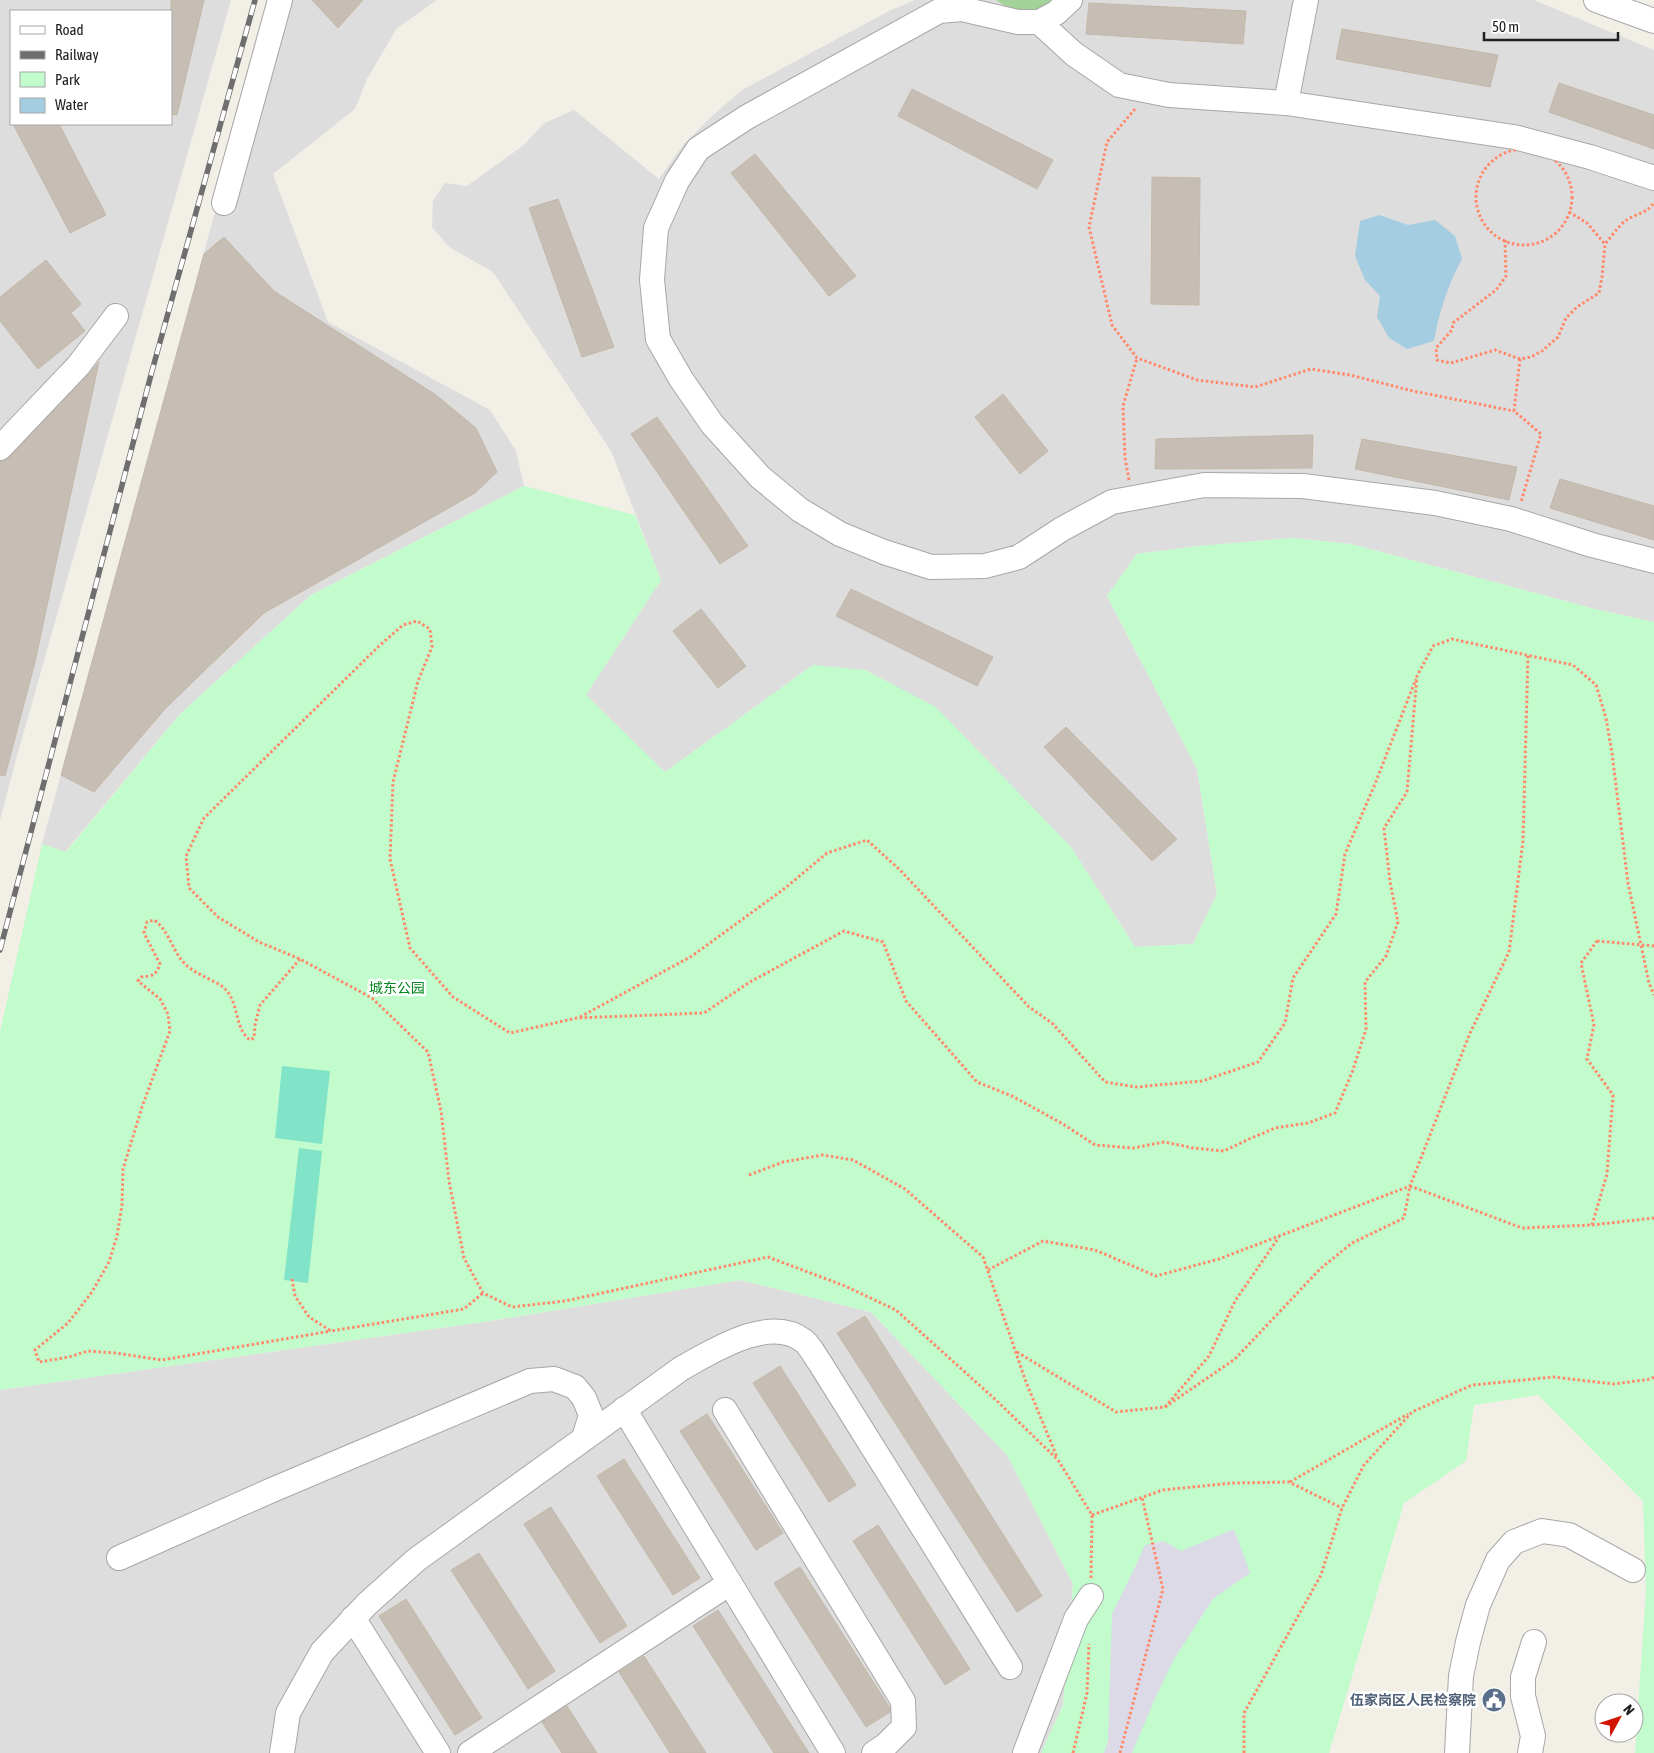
<svg xmlns="http://www.w3.org/2000/svg" width="1654" height="1753" viewBox="0 0 1654 1753" font-family="'Asap Condensed','Noto Sans SC',sans-serif">
<style>
.residential{fill:#dedddd;fill-rule:evenodd}
.forest{fill:#a4d399}
.park{fill:#c2fccd}
.pitch{fill:#81e4c8}
.plaza{fill:#dcdae7}
.water{fill:#a5cde1}
.building{fill:#c6beb5;stroke:#c4b7a8}
.lines{fill:none;stroke-linecap:round;stroke-linejoin:round}
.minor-casing{stroke:#a7a7a7;stroke-width:26}
.path{stroke:#ff896a;stroke-width:3;stroke-dasharray:2.5 2.5;stroke-linecap:butt}
.minor{stroke:#fff;stroke-width:24}
.rail-casing{stroke:#6e6e6e;stroke-width:5.5}
.rail{stroke:#fff;stroke-width:4;stroke-dasharray:11;stroke-linecap:butt}
.path-bridge{stroke:#ff896a;stroke-width:3;stroke-dasharray:2.5 2.5;stroke-linecap:butt}
.labels{text-anchor:middle;stroke-width:5;stroke-linejoin:round;paint-order:stroke}
.park-label{font-size:14px;fill:#06871f;stroke:#fff}
.service-label{font-size:14px;font-weight:bold;fill:#4e5e75;stroke:#fff;text-anchor:end}
</style>
<rect width="100%" height="100%" fill="#f1efe6"/>
<g class="residential">
<path d="M 0,0 L 231,0 L 17,756 L 0,820 ZM 11,11 L 171,11 L 171,124 L 11,124 Z"/>
<polygon points="273,0 437,0 397,28 367,79 355,109 273,174 328,322 490,410 516,451 524,486 311,595 180,714 65,852 42,844"/>
<polygon points="915,0 996,0 1011,10 1056,0 1534,0 1654,50 1654,622 1595,609 1351,544 1292,538 1199,546 1137,554 1107,596 1197,769 1217,894 1193,944 1135,947 1071,847 813,665 665,772 585,695 661,580 611,451 493,272 449,247 432,227 433,201 445,183 467,186 524,145 543,124 574,110 659,179 684,144 713,115 742,90 889,11"/>
<polygon points="740,1280 871,1312 1007,1455 1073,1584 1063,1705 1041,1753 0,1753 0,1390 483,1322"/>
</g>
<polygon class="forest" points="996,0 1056,0 1044,10 1011,10"/>
<polygon class="park" points="524,486 635,515 661,580 586,695 665,772 813,665 865,670 936,707 1071,847 1135,947 1193,944 1217,894 1197,769 1107,596 1137,554 1199,546 1292,538 1351,544 1595,609 1654,622 1654,1753 1635,1753 1646,1589 1643,1501 1538,1395 1474,1405 1466,1461 1404,1503 1329,1753 1041,1753 1063,1705 1073,1584 1007,1455 871,1312 740,1280 483,1322 0,1390 0,1032 42,844 66,852 180,714 311,595"/>
<g class="pitch">
<polygon points="282,1066 330,1071 322,1144 275,1138"/>
<polygon points="299,1148 322,1151 308,1283 284,1280"/>
</g>
<polygon class="plaza" points="1234,1529 1250,1573 1213,1599 1174,1659 1153,1703 1132,1753 1104,1753 1108,1740 1112,1614 1136,1565 1145,1545 1164,1541 1181,1551"/>
<path class="water" d="M 1379,215 L 1408,225 L 1435,220 L 1455,236 L 1462,259 C 1447,288 1440,309 1434,341 L 1407,349 L 1389,338 L 1377,317 L 1380,296 L 1365,280 L 1355,256 L 1360,221 Z"/>
<g class="building">
<polygon points="171,0 204,0 177,115 171,114"/>
<polygon points="312,0 363,0 338,28"/>
<polygon points="1089,3 1246,11 1243,44 1086,34"/>
<polygon points="1342,29 1498,55 1490,87 1336,59"/>
<polygon points="1559,83 1654,115 1654,149 1549,112"/>
<polygon points="912,89 1053,160 1037,189 898,116"/>
<polygon points="13,124 59,124 106,215 70,233"/>
<polygon points="755,154 856,276 829,296 731,173"/>
<polygon points="1152,177 1200,178 1199,305 1151,304"/>
<polygon points="558,199 614,347 582,357 529,208"/>
<polygon points="224,237 274,291 436,395 476,428 497,472 475,493 264,613 165,709 94,792 61,775 204,254"/>
<polygon points="46,260 81,304 71,313 85,331 38,369 0,321 0,297"/>
<polygon points="99,362 35,662 5,776 0,775 0,461 4,461 10,457 88,375"/>
<polygon points="1003,394 1048,451 1020,474 975,417"/>
<polygon points="657,417 748,546 720,564 631,434"/>
<polygon points="1313,435 1312,468 1155,469 1156,439"/>
<polygon points="1362,439 1517,467 1509,500 1355,469"/>
<polygon points="1560,479 1654,506 1654,540 1550,508"/>
<polygon points="851,589 993,657 977,686 836,616"/>
<polygon points="701,609 746,666 718,688 673,631"/>
<polygon points="1066,727 1177,839 1152,861 1044,747"/>
<polygon points="865,1316 1042,1596 1017,1612 837,1333"/>
<polygon points="780,1366 856,1485 829,1502 753,1383"/>
<polygon points="707,1414 783,1533 756,1550 680,1431"/>
<polygon points="624,1459 700,1578 673,1595 597,1476"/>
<polygon points="551,1507 627,1626 600,1643 524,1524"/>
<polygon points="878,1525 970,1669 945,1685 853,1541"/>
<polygon points="479,1553 555,1671 528,1689 451,1570"/>
<polygon points="800,1567 890,1708 890,1712 866,1727 774,1583"/>
<polygon points="406,1599 482,1718 455,1735 379,1616"/>
<polygon points="718,1610 809,1753 774,1753 693,1626"/>
<polygon points="644,1656 706,1753 670,1753 619,1672"/>
<polygon points="567,1706 597,1753 562,1753 542,1722"/>
</g>
<g class="lines">
<defs>
<g id="minor">
<polyline points="1070,0 1056,13 1039,22 1018,22 962,9 939,11 747,117 698,149 677,181 656,228 652,280 658,339 681,379 712,424 760,477 800,510 840,534 884,552 931,567 985,566 1019,557 1062,529 1112,502 1204,485 1303,486 1435,503 1511,519 1592,545 1654,561"/>
<polyline points="1596,0 1654,21"/>
<polyline points="1039,22 1074,54 1119,85 1169,95 1286,103 1514,137 1590,157 1654,178"/>
<polyline points="1286,103 1306,0"/>
<polyline points="224,203 280,0"/>
<polyline points="0,448 78,366 116,316"/>
<polyline points="624,1409 833,1753"/>
<polyline points="725,1410 903,1701 904,1727 886,1745 874,1753"/>
<polyline points="119,1558 272,1490 530,1381 554,1379 575,1387 584,1398 591,1415 584,1438"/>
<polyline points="353,1618 438,1753"/>
<path d="M 282,1753 L 288,1713 L 322,1652 L 367,1604 L 416,1560 L 682,1368 C 713,1351 770,1314 804,1341 C 810,1346 815,1356 820,1363 L 1010,1667"/>
<polyline points="470,1753 730,1583"/>
<polyline points="1025,1753 1076,1619 1091,1596"/>
<polyline points="1457,1753 1461,1676 1468,1642 1478,1605 1498,1560 1514,1542 1542,1531 1569,1535 1633,1570"/>
<polyline points="1530,1753 1533,1736 1523,1696 1523,1677 1534,1642"/>
</g>
</defs>
<use href="#minor" class="minor-casing"/>
<g class="path">
<polyline points="1135,109 1107,142 1089,227 1112,325 1137,358 1197,380 1255,387 1311,369 1350,375 1413,391 1514,411"/>
<circle cx="1524" cy="197" r="48"/>
<path d="M 1569,212 L 1587,223 L 1605,244 C 1611,237 1617,228 1624,222 C 1633,214 1648,214 1654,202"/>
<polyline points="1505,240 1506,276 1496,290 1453,323 1452,330 1436,348 1437,360 1451,363 1495,350 1520,359 1531,357 1542,351 1558,337 1566,318 1577,307 1599,293 1602,277 1605,244"/>
<polyline points="1520,359 1514,411 1541,434 1521,502"/>
<polyline points="1129,480 1125,458 1123,406 1137,358"/>
<path d="M 300,959 L 260,1005 L 255,1025 L 254,1038 L 250,1040 C 235,1029 239,1006 227,991 C 219,981 197,976 185,964 C 172,951 169,930 154,920 L 147,922 L 144,933 L 160,964 C 156,975 153,976 141,977 L 138,981 L 160,999 L 168,1014 L 170,1031 L 142,1107 L 123,1169 L 122,1205 L 117,1236 L 109,1262 L 92,1292 L 68,1323 L 35,1350 L 39,1362 L 69,1357 L 88,1351 L 115,1353 L 162,1360 L 331,1331"/>
<polyline points="580,1017 692,956 784,889 827,853 867,840 900,870 1029,1007 1052,1023 1105,1082 1136,1087 1202,1081 1258,1062 1285,1023 1293,978 1336,914 1345,854 1375,784 1416,679"/>
<polyline points="749,1175 783,1162 823,1155 853,1160 905,1189 983,1257 1026,1382 1057,1457"/>
<polyline points="1592,1225 1607,1174 1613,1095 1587,1059 1594,1025 1581,963 1597,941"/>
<polyline points="988,1270 1043,1241 1095,1250 1156,1276 1219,1259 1410,1186 1470,1033 1509,952 1523,841 1528,655"/>
<polyline points="292,1279 295,1296 309,1317 331,1331 464,1309 483,1293"/>
<polyline points="1017,1352 1116,1412 1165,1407 1209,1356 1235,1301 1279,1237"/>
<polyline points="1165,1407 1235,1359 1320,1269 1352,1243 1404,1218 1410,1186 1522,1228 1592,1225 1654,1218"/>
<polyline points="1290,1482 1408,1414"/>
<polyline points="1092,1515 1163,1490 1233,1483 1289,1482 1342,1508"/>
<polyline points="1091,1578 1092,1515 1058,1460 997,1401 896,1310 845,1286 768,1257 565,1301 512,1307 483,1293 464,1258 449,1181 441,1111 428,1052 372,998 300,959 259,942 218,917 189,888 186,856 204,818 379,646 403,625 417,621 430,629 432,647 418,681 393,782 390,859 410,948 453,997 510,1033 577,1018 704,1013 750,982 844,931 883,942 906,1001 977,1082 1012,1096 1063,1124 1095,1145 1133,1148 1164,1142 1193,1148 1224,1151 1247,1140 1275,1128 1308,1123 1335,1113 1353,1070 1366,1029 1365,982 1386,956 1398,922 1390,882 1384,828 1407,792 1417,676 1433,646 1452,639 1573,665 1596,685 1606,718 1612,753 1628,883 1649,983 1654,995"/>
<polyline points="1073,1753 1087,1693 1089,1644"/>
<polyline points="1120,1753 1163,1589 1142,1497"/>
<polyline points="1244,1753 1244,1713 1321,1575 1342,1508 1364,1465 1412,1412 1472,1385 1553,1377 1614,1384 1651,1379 1654,1377"/>
</g>
<use href="#minor" class="minor"/>
<defs>
<polyline id="rail" points="0,950 152,371 255,0"/>
</defs>
<use href="#rail" class="rail-casing"/>
<use href="#rail" class="rail"/>
<polyline class="path-bridge" points="1597,941 1654,946"/>
</g>
<defs>
<symbol id="civic-disc" viewBox="-11 -11 22 22"><circle r="9.5" fill="#5c6f8a" stroke="#fff"/><path d="M-.6-6.5H3V-4.5H.6V-3L4-1V1h2V6H-6V1h2V-1L-.6-3ZM-1.2 2.5V6h2.4V2.5Z" fill="#fff"/></symbol>
</defs>
<g fill-rule="evenodd">
<use href="#civic-disc" x="1480" y="1686" width="28" height="28"/>
</g>
<g class="labels">
<g class="park-label">
<text x="397" y="993">城东公园</text>
</g>
<g class="service-label">
<text x="1476" y="1705">伍家岗区人民检察院</text>
</g>
</g>
<rect x="10" y="10" width="162" height="115" fill="#ffffff" stroke="#a6a6a6"/>
<rect x="20" y="26" width="25" height="8" fill="#ffffff" stroke="#a6a6a6"/>
<text x="55" y="35" font-size="15" fill="#202020">Road</text>
<rect x="20" y="51" width="25" height="8" fill="#6e6e6e" stroke="#a6a6a6"/>
<text x="55" y="60" font-size="15" fill="#202020">Railway</text>
<rect x="20" y="72" width="25" height="15" fill="#c2fccd" stroke="#a6a6a6"/>
<text x="55" y="85" font-size="15" fill="#202020">Park</text>
<rect x="20" y="98" width="25" height="15" fill="#a5cde1" stroke="#a6a6a6"/>
<text x="55" y="110" font-size="15" fill="#202020">Water</text>
<g transform="translate(1619 1718) rotate(50)"><circle r="24" fill="#ffffff" stroke="#a6a6a6"/>
<path d="M0-4L9 19L0 12L-9 19Z" fill="#d11700"/>
<text y="-8" font-size="14" font-weight="bold" text-anchor="middle" fill="#202020">N</text>
</g>
<path d="M1484 32v8h134v-8" fill="none" stroke="#202020" stroke-width="2.5"/>
<text x="1492" y="32" font-size="15" fill="#202020" stroke="#ffffff" stroke-width="4" paint-order="stroke">50 m</text>
</svg>
